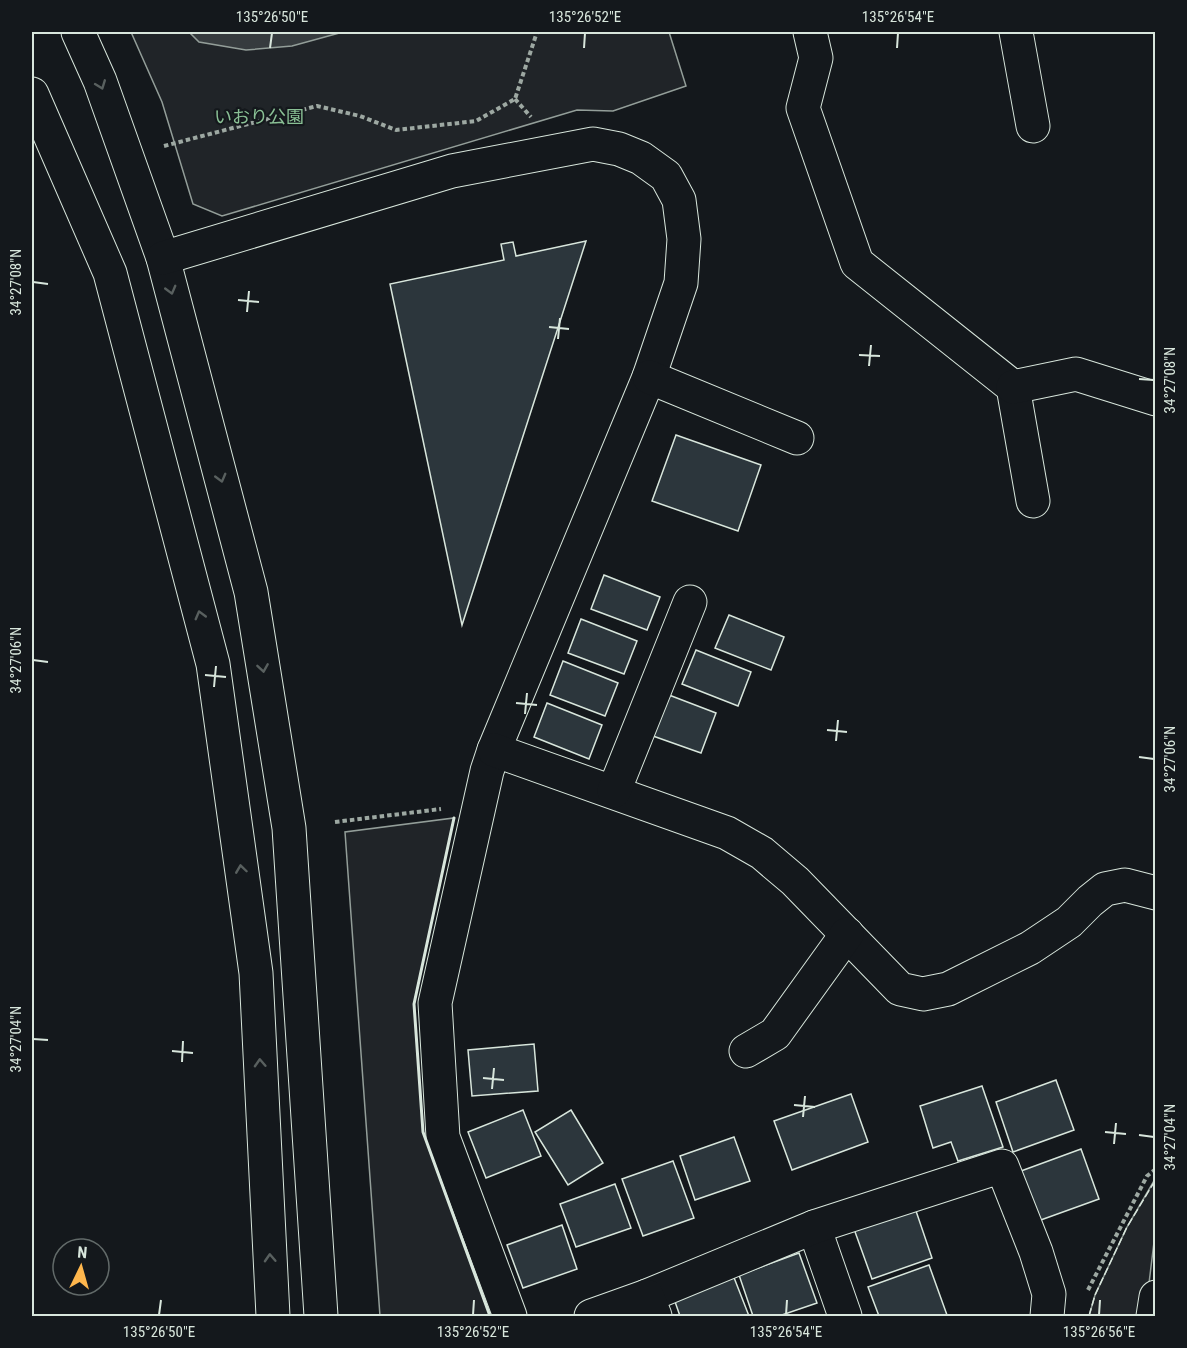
<svg xmlns="http://www.w3.org/2000/svg" width="1187" height="1348" viewBox="0 0 1187 1348" font-family="'Roboto Condensed','Noto Sans JP',sans-serif">
<style>
.green{fill:#202428;stroke:#939e99;stroke-width:1.5}
.water{fill:#363b3e;stroke:#939e99;stroke-width:1.5}
.building{fill:#2c363c;stroke:#d8e6dc;stroke-width:1.5}
.lines{fill:none;stroke-linecap:round;stroke-linejoin:round}
.minor-casing{stroke:#d8e6dc;stroke-width:35}
.path{stroke:#9da8a2;stroke-width:4;stroke-dasharray:4.5 3;stroke-linecap:butt}
.minor{stroke:#14181c;stroke-width:33}
.fence{stroke:#d8e6dc;stroke-width:1.5;stroke-dasharray:8 3;stroke-linecap:butt}
.wall{stroke:#d8e6dc;stroke-width:3}
.oneway{stroke:#59605f}
.ticks{fill:none;stroke:#d8e6dc;stroke-width:2}
.labels{text-anchor:middle;stroke-width:4.5;stroke-linejoin:round;paint-order:stroke}
.park-label{font-size:18px;fill:#8ac095;stroke:#14181c}
.neatline{fill:none;stroke:#d8e6dc;stroke-width:2}
.ticks-label{font-size:15px;text-anchor:middle;fill:#d8e6dc}
</style>
<rect width="100%" height="100%" fill="#14181c"/>
<g class="green">
<polygon points="131,32 669,32 686,86 613,111 577,110 222,216 193,204 162,102"/>
<polygon points="454,818 414,1004 423,1132 490,1316 380,1316 345,832"/>
<polygon points="1155,1179 1155,1234 1145,1316 1089,1316 1095,1295 1127,1227"/>
</g>
<polygon class="water" points="189,32 343,32 292,46 246,50 199,42"/>
<g class="building">
<polygon points="586,241 462,625 390,284 504,260 501,244 513,242 516,256"/>
<polygon points="676,435 761,465 738,531 652,501"/>
<polygon points="604,575 660,597 647,630 591,609"/>
<polygon points="729,615 784,637 771,670 715,648"/>
<polygon points="581,619 637,641 624,674 568,653"/>
<polygon points="696,650 751,672 738,706 682,684"/>
<polygon points="563,661 618,683 605,716 550,695"/>
<polygon points="669,695 716,713 701,753 653,736"/>
<polygon points="547,703 602,725 589,759 534,737"/>
<polygon points="534,1044 538,1091 472,1096 468,1050"/>
<polygon points="1056,1080 1074,1130 1013,1152 996,1102"/>
<polygon points="982,1086 1003,1147 958,1161 951,1142 933,1148 920,1106"/>
<polygon points="851,1094 868,1142 792,1170 774,1121"/>
<polygon points="523,1110 541,1156 486,1178 468,1132"/>
<polygon points="571,1110 603,1163 568,1185 535,1132"/>
<polygon points="734,1137 750,1181 695,1200 680,1156"/>
<polygon points="1081,1149 1099,1199 1038,1221 1021,1171"/>
<polygon points="673,1161 694,1218 643,1236 622,1179"/>
<polygon points="615,1184 631,1228 576,1247 560,1204"/>
<polygon points="915,1208 932,1258 872,1279 854,1229"/>
<polygon points="562,1225 577,1269 523,1288 507,1245"/>
<polygon points="799,1253 817,1303 779,1316 753,1316 739,1275"/>
<polygon points="929,1265 947,1315 879,1316 868,1287"/>
<polygon points="733,1275 749,1316 680,1316 673,1296"/>
</g>
<g class="lines">
<defs>
<g id="minor">
<polyline points="78,32 100,81 163,258 251,592 289,828 321,1316"/>
<polyline points="810,32 816,58 803,108 857,263 1013,387 1033,501"/>
<polyline points="1016,32 1033,126"/>
<polyline points="32,94 110,273 213,664 256,973 273,1316"/>
<polyline points="163,258 452,171 593,144 619,149 641,158 666,176 679,200 684,239 681,283 649,377 494,750 487,771 435,1003 443,1137 510,1316"/>
<polyline points="649,377 797,438"/>
<polyline points="1013,387 1076,374 1156,399"/>
<polyline points="494,750 727,833 762,853 795,881 900,989 923,994 948,989 1030,948 1069,922 1090,901 1105,889 1125,885 1156,893"/>
<polyline points="614,791 690,602"/>
<polyline points="746,1051 775,1034 847,934"/>
<polyline points="814,1227 845,1316"/>
<polyline points="647,1296 814,1227 1002,1166 1036,1252 1049,1294 1047,1316"/>
<polyline points="591,1316 647,1296 655,1316"/>
<polyline points="1153,1316 1156,1297"/>
</g>
</defs>
<use href="#minor" class="minor-casing"/>
<g class="path">
<polyline points="515,99 531,117"/>
<polyline points="164,146 317,106 360,116 396,130 476,121 515,99 537,32"/>
<polyline points="335,822 441,809"/>
<polyline points="1088,1290 1147,1176 1156,1169"/>
</g>
<use href="#minor" class="minor"/>
<polyline class="fence" points="1089,1316 1095,1295 1127,1227 1156,1179"/>
<polyline class="wall" points="454,818 414,1004 423,1132 490,1316"/>
</g>
<defs><path id="oneway-chevron" d="M-2-3.5L2.5 0L-2 3.5" fill="none" stroke-width="1.6" stroke-linecap="round" stroke-linejoin="round" transform="scale(1.5)"/></defs>
<g class="oneway">
<use href="#oneway-chevron" transform="translate(101 85) rotate(69)"/>
<use href="#oneway-chevron" transform="translate(171 290) rotate(75)"/>
<use href="#oneway-chevron" transform="translate(221 478) rotate(75)"/>
<use href="#oneway-chevron" transform="translate(200 615) rotate(-105)"/>
<use href="#oneway-chevron" transform="translate(263 668) rotate(81)"/>
<use href="#oneway-chevron" transform="translate(241 869) rotate(-98)"/>
<use href="#oneway-chevron" transform="translate(260 1063) rotate(-93)"/>
<use href="#oneway-chevron" transform="translate(270 1258) rotate(-93)"/>
</g>
<path class="ticks" d="M 270,48 L 272,33M 584,48 L 585,33M 897,48 L 898,33M 33,282 L 48,284M 238,300 L 259,302M 247,312 L 249,291M 549,327 L 569,329M 558,339 L 560,318M 859,355 L 880,356M 869,366 L 871,345M 1139,379 L 1154,380M 33,660 L 48,662M 205,675 L 226,677M 214,687 L 216,666M 516,703 L 537,705M 525,714 L 527,693M 827,730 L 847,732M 836,741 L 838,720M 1139,757 L 1154,759M 33,1039 L 48,1040M 172,1051 L 193,1053M 182,1062 L 183,1041M 483,1078 L 504,1080M 492,1089 L 494,1068M 794,1105 L 815,1107M 803,1117 L 805,1096M 1105,1132 L 1126,1134M 1139,1135 L 1154,1137M 1114,1144 L 1116,1123M 159,1315 L 161,1300M 473,1315 L 474,1300M 786,1315 L 787,1300M 1099,1315 L 1100,1300"/>
<g class="labels">
<g class="park-label">
<text x="259" y="123">いおり公園</text>
</g>
</g>
<rect width="1187" height="1348" fill="none" stroke="#14181c" stroke-width="66"/>
<g transform="translate(81 1267) rotate(5)"><circle r="28" fill="#14181c" stroke="#626a69" stroke-width="1.5"/>
<path d="M0-4.5L10 22L0 15L-10 22Z" fill="#ffb74d"/>
<text y="-9" font-size="16" font-weight="bold" text-anchor="middle" fill="#d8e6dc">N</text>
</g>
<rect x="33" y="33" width="1121" height="1282" class="neatline"/>
<g class="ticks-label">
<text x="272" y="22">135°26'50"E</text>
<text x="585" y="22">135°26'52"E</text>
<text x="898" y="22">135°26'54"E</text>
<text transform="translate(16 282) rotate(-90)" y="5">34°27'08"N</text>
<text transform="translate(1170 380) rotate(-90)" y="5">34°27'08"N</text>
<text transform="translate(16 660) rotate(-90)" y="5">34°27'06"N</text>
<text transform="translate(1170 759) rotate(-90)" y="5">34°27'06"N</text>
<text transform="translate(16 1039) rotate(-90)" y="5">34°27'04"N</text>
<text transform="translate(1170 1137) rotate(-90)" y="5">34°27'04"N</text>
<text x="159" y="1337">135°26'50"E</text>
<text x="473" y="1337">135°26'52"E</text>
<text x="786" y="1337">135°26'54"E</text>
<text x="1099" y="1337">135°26'56"E</text>
</g>
</svg>
